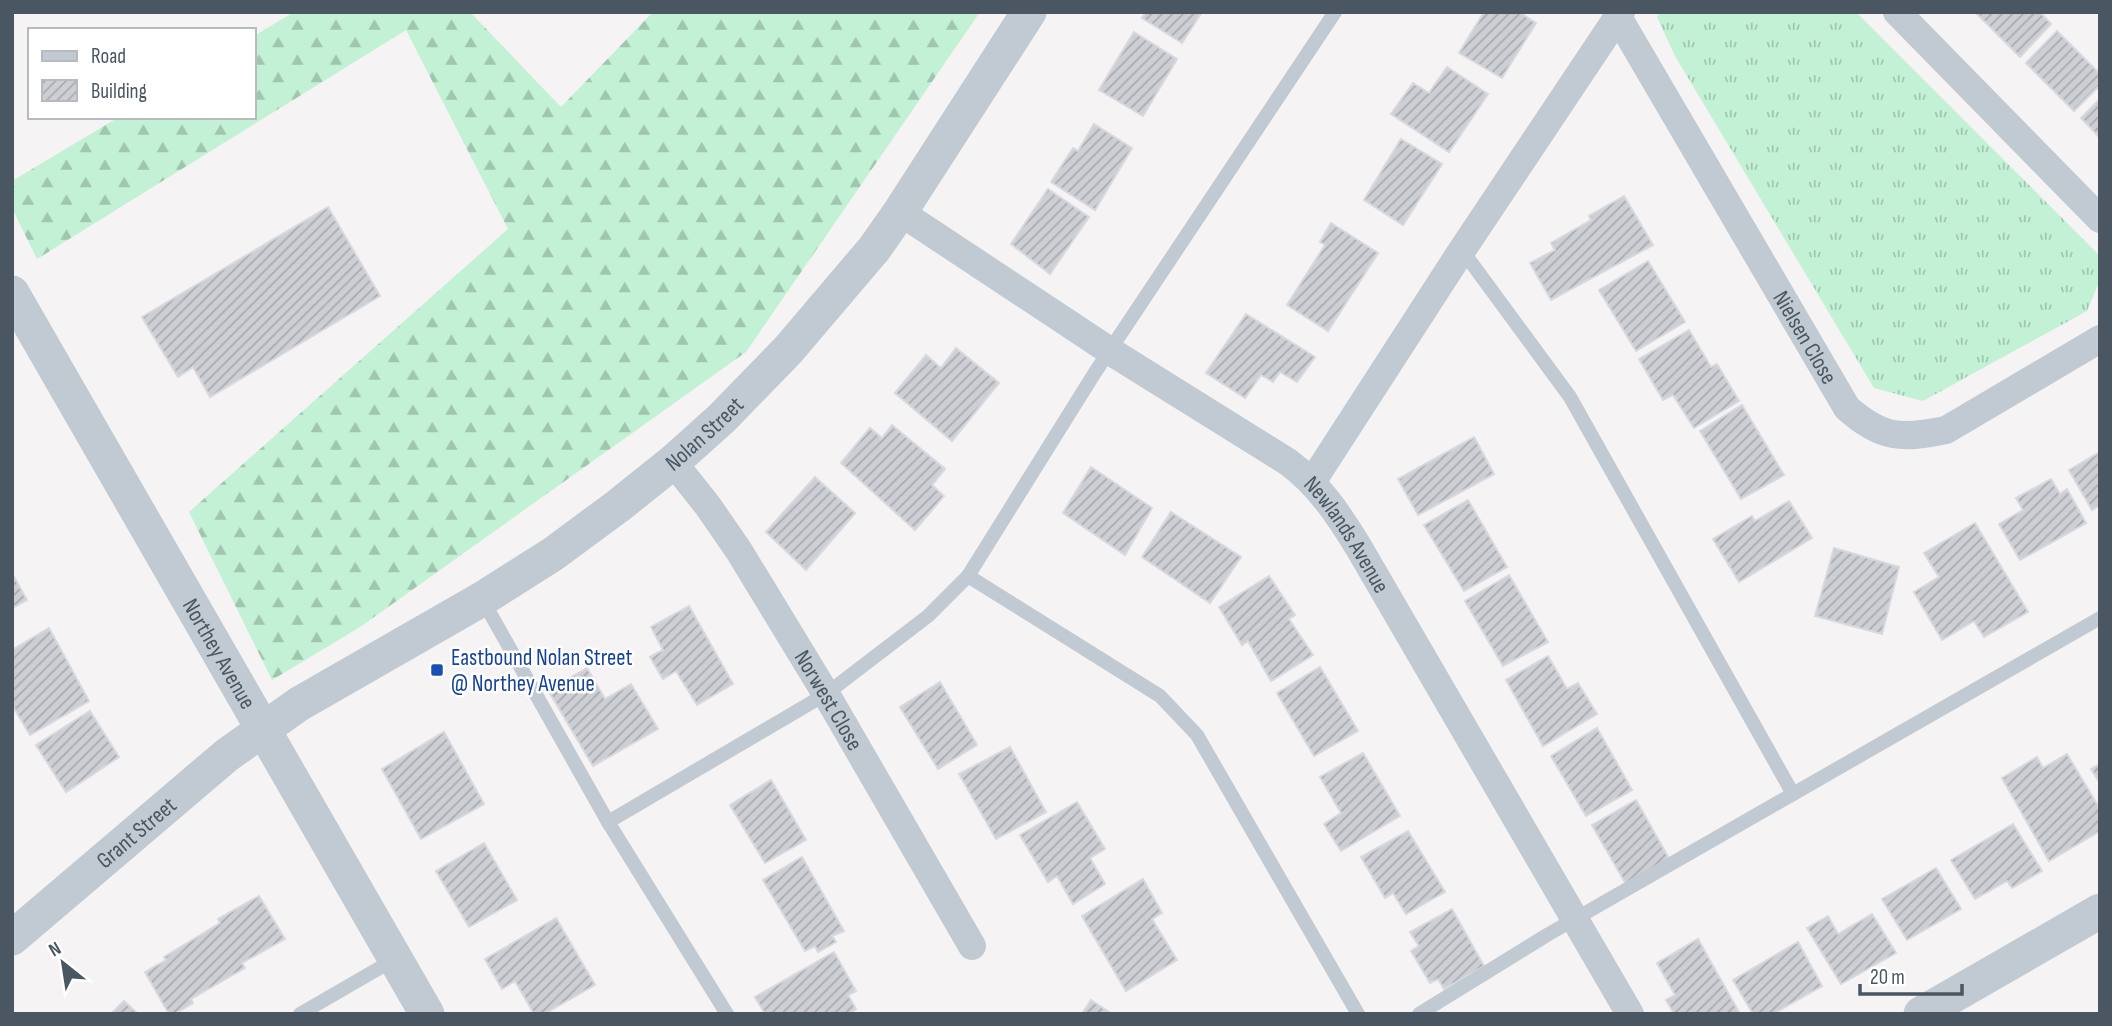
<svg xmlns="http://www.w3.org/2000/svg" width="2112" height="1026" viewBox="0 0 2112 1026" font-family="'Sofia Sans Condensed',sans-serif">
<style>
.grass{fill:url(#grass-tufts)}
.forest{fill:url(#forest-firs)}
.building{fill:url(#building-hatch);stroke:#d7d9de;stroke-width:2}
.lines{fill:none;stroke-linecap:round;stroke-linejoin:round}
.service{stroke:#c1cad2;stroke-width:14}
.minor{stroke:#c1cad2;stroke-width:28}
.tertiary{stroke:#c1cad2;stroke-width:35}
.transit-dot{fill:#1a4fb4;stroke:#fff;stroke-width:2.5}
.labels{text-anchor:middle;stroke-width:5;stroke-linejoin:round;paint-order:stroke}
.street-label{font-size:23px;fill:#4a5661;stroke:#fff}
.transit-label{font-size:23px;fill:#164399;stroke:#fff;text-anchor:start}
</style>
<defs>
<pattern id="grass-tufts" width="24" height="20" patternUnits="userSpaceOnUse" patternTransform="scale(1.75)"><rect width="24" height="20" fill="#c3f1d5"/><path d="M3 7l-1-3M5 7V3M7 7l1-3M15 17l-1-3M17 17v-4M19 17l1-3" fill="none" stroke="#a0c6b0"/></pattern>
<pattern id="forest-firs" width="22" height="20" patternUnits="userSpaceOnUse" patternTransform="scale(1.75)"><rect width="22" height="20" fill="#c3f1d5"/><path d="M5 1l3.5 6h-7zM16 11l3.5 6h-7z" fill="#a0c6b0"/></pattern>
<pattern id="building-hatch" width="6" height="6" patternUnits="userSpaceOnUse" patternTransform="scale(1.75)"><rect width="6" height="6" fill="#cdcfd5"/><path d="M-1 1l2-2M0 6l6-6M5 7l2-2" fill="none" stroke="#a8abb0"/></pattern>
</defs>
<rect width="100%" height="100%" fill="#f5f3f3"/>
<polygon class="grass" points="1660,12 1856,12 2100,256 2100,280 2087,311 1923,401 1874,388 1675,56 1657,17"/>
<polygon class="forest" points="294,12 470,12 561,107 653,12 980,12 746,352 360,627 272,680 189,512 508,229 406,30 37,259 12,208 12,181 119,117 254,117 254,36"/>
<g class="building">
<polygon points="1146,12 1202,12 1182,43 1142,18"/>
<polygon points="1484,12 1519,12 1536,23 1502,78 1459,53"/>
<polygon points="1975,12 2040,12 2051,24 2020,57"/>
<polygon points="2057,31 2100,74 2100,85 2074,111 2026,63"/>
<polygon points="1134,32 1177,59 1143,116 1099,90"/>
<polygon points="1447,67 1488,94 1449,152 1391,114 1413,83 1429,93"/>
<polygon points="2100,99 2100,138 2081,118"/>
<polygon points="1094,124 1132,148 1095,210 1051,182 1073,148 1078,151"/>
<polygon points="1401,139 1442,164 1403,225 1364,200"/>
<polygon points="1048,189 1089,217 1050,274 1011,244"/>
<polygon points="1624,196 1653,245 1551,300 1530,263 1555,250 1551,243 1591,220 1589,216"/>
<polygon points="328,207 380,296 210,397 193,367 178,377 142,317"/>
<polygon points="1331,223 1378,253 1328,331 1287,305 1325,245 1320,242"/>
<polygon points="1648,261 1685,322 1636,351 1599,290"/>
<polygon points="1246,314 1315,357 1297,382 1280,372 1273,382 1261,375 1245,398 1206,373"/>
<polygon points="1689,330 1711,367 1717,364 1739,401 1694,428 1673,395 1663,400 1639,359"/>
<polygon points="956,348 999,383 952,441 895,393 926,355 941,368"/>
<polygon points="1742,405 1784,475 1741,499 1700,431"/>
<polygon points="892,425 945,469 932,485 944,496 915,530 841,463 870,428 882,438"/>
<polygon points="1474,437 1494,474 1418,515 1398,479"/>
<polygon points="2100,452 2100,505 2092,510 2069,470"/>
<polygon points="1091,467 1152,508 1125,555 1063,513"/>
<polygon points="815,477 855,513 806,570 766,532"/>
<polygon points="2051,479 2060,494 2067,489 2086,523 2020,560 1999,524 2023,510 2016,498"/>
<polygon points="1468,500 1507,567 1464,591 1424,525"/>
<polygon points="1789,501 1812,538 1739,582 1713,539 1752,516 1755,521"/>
<polygon points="1171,512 1241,557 1210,603 1142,557"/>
<polygon points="1975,523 2028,612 1984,637 1974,621 1942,640 1914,592 1939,577 1924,553"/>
<polygon points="1834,548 1899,567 1882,634 1815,616"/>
<polygon points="12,573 27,600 12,608"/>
<polygon points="1509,575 1548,642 1503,666 1465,601"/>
<polygon points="1269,576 1295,615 1289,619 1313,655 1271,681 1248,641 1242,645 1219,607"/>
<polygon points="689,606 733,684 697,705 676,671 663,679 650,657 663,650 651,627"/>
<polygon points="49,628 89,701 30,735 12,705 12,650"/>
<polygon points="1548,656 1567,689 1578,683 1597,714 1543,746 1506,680"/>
<polygon points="1320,667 1358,731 1314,756 1277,693"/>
<polygon points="587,668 605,699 631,684 658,729 593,766 548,690"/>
<polygon points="940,682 977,745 938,769 900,707"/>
<polygon points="90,711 119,757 66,792 36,745"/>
<polygon points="1597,728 1632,790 1586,816 1551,756"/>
<polygon points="444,732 484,804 421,839 382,769"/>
<polygon points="1010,747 1046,812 996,839 959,774"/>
<polygon points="1363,753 1400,816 1341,851 1324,824 1341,813 1320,777"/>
<polygon points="2067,754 2100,809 2100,831 2049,861 2002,778 2037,757 2043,768"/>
<polygon points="2100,764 2100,783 2091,769"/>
<polygon points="771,780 806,840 765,863 730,805"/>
<polygon points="1636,800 1671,862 1627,886 1592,825"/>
<polygon points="1077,802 1105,849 1090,858 1105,884 1073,904 1057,876 1048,882 1020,835"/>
<polygon points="2013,824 2042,871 2012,888 2007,881 1975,899 1951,860"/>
<polygon points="1408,831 1445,892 1406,914 1393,893 1385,898 1361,857"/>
<polygon points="484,843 517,900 469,927 436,871"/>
<polygon points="802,857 844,931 832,936 836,942 818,952 815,946 805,951 763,880"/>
<polygon points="1936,868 1961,909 1907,940 1882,899"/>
<polygon points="1143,879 1162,913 1152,919 1177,960 1126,991 1082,916"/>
<polygon points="259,896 285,939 242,963 245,968 191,999 193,1003 174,1014 169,1014 145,972 166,960 164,957 220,923 218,919"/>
<polygon points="1452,909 1484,966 1444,989 1438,979 1430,983 1411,951 1419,946 1410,932"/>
<polygon points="1872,914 1896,953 1841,984 1807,928 1828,916 1838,934"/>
<polygon points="556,918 595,985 544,1014 534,1014 515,981 502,989 485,959"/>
<polygon points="1698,939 1740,1014 1674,1014 1666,1000 1675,995 1657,963"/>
<polygon points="1798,942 1822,986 1773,1014 1753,1014 1733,980"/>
<polygon points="834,952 856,991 848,995 856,1009 848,1014 765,1014 755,997"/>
<polygon points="1091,1000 1112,1014 1082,1014"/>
<polygon points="124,1001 138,1014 111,1014"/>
</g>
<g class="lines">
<g class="service">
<polyline points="1462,250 1570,397 1793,794"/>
<polyline points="968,576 1160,696 1197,735 1358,1014"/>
<polyline points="482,599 608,822 727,1014"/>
<polyline points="608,822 826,694 928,616 968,576 1094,374 1335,12"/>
<polyline points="300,1014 395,959"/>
<polyline points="1419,1014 1547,935 2100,618"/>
</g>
<g class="minor">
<polyline points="1897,12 2100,219"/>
<path id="s1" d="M 1618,17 L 1847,408 C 1882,439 1902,439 1946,430 L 2100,339"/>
<path id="s2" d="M 900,212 L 1110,351 L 1288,462 C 1319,485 1339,515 1359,548 L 1630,1014"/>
<path id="s3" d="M 673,462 L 708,506 L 739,551 L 826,694 L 972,946"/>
<polyline points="1312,482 1462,250 1621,12"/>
</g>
<g class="tertiary">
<path id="s4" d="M 12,293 L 427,1014"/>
<path id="s5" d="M 12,938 L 227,755 L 299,704 L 482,599 L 553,554 L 618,506 L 673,462 L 722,418 L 789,349 L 874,249 L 900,212 L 1029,12"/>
<polyline points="1921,1014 2100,911"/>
</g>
</g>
<rect class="transit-dot" x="430" y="663" width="14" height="14" rx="3.5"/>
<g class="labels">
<g class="street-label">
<text dy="8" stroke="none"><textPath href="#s1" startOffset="371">Nielsen Close</textPath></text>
<text dy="8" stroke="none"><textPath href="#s5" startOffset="859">Nolan Street</textPath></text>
<text dy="8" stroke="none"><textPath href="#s2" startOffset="556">Newlands Avenue</textPath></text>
<text dy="8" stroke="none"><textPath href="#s4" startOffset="416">Northey Avenue</textPath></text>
<text dy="8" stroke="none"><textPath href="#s3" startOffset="285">Norwest Close</textPath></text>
<text dy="8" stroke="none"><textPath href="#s5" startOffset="163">Grant Street</textPath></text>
</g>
<g class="transit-label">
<text x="451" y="665">Eastbound Nolan Street<tspan x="451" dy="26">@ Northey Avenue</tspan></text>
</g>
</g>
<rect width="2112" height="1026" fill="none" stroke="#4a5661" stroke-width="28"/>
<rect x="28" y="28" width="228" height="91" fill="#ffffff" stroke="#b7bbc0" stroke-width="2"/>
<rect x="42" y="51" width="35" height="10" fill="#c1cad2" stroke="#b7bbc0" stroke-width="2"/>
<text x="91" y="63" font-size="21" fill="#4a5661">Road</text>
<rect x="42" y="80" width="35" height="21" fill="url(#building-hatch)" stroke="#b7bbc0" stroke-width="2"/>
<text x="91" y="98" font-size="21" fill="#4a5661">Building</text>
<g transform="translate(63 963) rotate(330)" stroke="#ffffff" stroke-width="5" paint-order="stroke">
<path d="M0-5L12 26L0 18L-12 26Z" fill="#4a5661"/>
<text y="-10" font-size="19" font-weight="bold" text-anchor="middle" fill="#4a5661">N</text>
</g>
<path d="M1860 984v10h102v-10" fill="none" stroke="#4a5661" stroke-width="3.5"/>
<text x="1870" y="984" font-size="21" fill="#4a5661" stroke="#ffffff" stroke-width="5" paint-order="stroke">20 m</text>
</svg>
